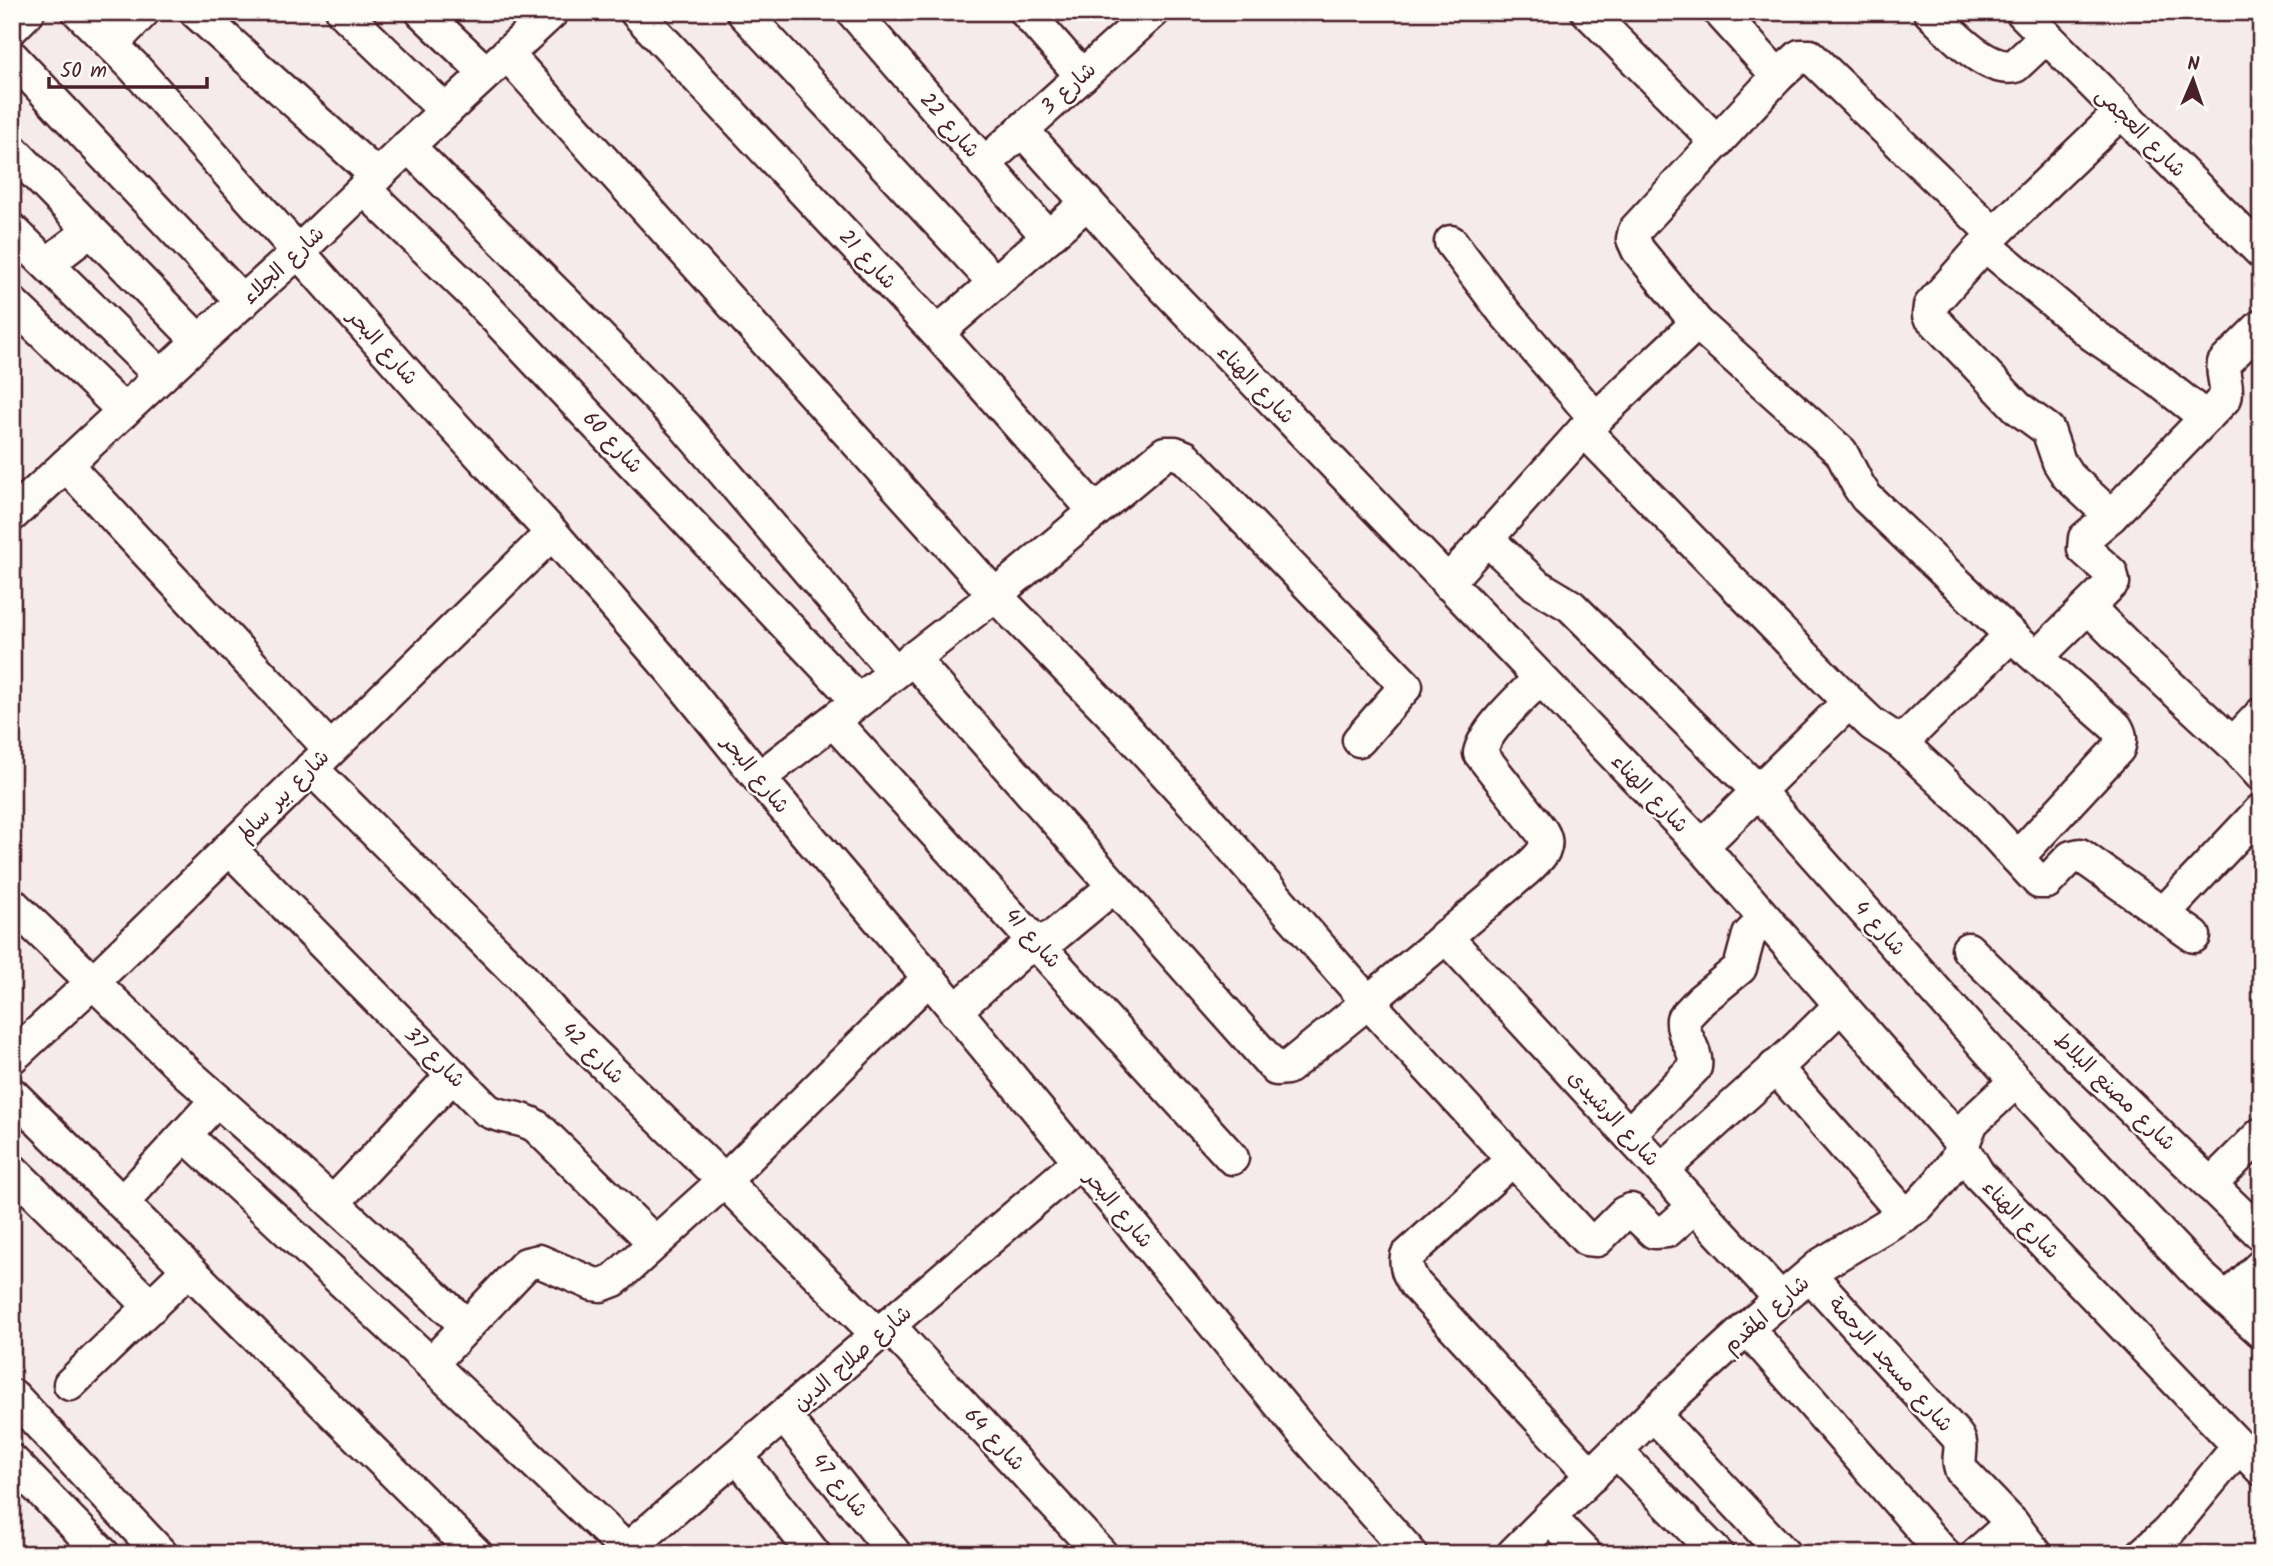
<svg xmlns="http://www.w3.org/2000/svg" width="2273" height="1566" viewBox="0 0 2273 1566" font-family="Kalam,'Playpen Sans Arabic',sans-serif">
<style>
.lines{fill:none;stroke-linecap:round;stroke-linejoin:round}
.minor-casing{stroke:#4a1f2b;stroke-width:37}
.minor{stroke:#fdfcf7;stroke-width:32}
.labels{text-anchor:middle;stroke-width:5;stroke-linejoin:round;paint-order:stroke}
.street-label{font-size:21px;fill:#4a1f2b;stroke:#fdfcf7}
</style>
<rect width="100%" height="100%" fill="#f6ebeb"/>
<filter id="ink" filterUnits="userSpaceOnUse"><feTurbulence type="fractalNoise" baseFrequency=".0143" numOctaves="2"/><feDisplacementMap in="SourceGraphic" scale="14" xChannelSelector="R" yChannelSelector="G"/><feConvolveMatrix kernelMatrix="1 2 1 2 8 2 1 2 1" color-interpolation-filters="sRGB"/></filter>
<g filter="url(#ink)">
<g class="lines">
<defs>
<g id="minor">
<polyline points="79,12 133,66 431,401 552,533 672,671 759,778 929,978 1307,1437 1411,1554"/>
<polyline points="196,12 377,176"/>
<polyline points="343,12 446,111"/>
<polyline points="422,12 486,73"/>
<polyline points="636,12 937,333 1095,511"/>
<polyline points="743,12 995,283"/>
<polyline points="853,12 1048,237"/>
<polyline points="1026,12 1082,76"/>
<polyline points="1588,12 1717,142"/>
<polyline points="1720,12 1778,76"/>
<path d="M 1930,12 C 1950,31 1986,73 2015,66 L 2046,37"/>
<polyline points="2022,12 2261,252"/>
<polyline points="12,28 28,12"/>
<polyline points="112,44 143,12"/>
<polyline points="507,54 995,595 1108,710 1196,806 1368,1002 1287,1068 1276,1069 912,658"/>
<polyline points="12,57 243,302"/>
<polyline points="1022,130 1159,282 1702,846 1956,1137 1979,1175 2261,1469"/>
<polyline points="408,146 566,303 684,425 895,672"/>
<polyline points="12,150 199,341"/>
<polyline points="984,164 1153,12"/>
<polyline points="364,189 473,294 858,701"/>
<polyline points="12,230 161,376"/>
<polyline points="1994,234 1930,306 1929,315 2018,408 2048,430 2059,462 2068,476 2111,516"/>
<polyline points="1451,242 1504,312 1596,419"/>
<polyline points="1985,245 2093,335 2149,373 2205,417"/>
<polyline points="47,264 90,231"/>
<polyline points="12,303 124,411"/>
<polyline points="1697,323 1584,430 1849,702 1872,724 1901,743 1976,813 2039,882 2047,882 2071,857 2080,855 2194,936"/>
<polyline points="937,333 1087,203"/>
<polyline points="66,465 330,749"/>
<polyline points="12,515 199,341 298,252 408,146 552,12"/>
<polyline points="1487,539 1536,585 1571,606 1758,791 2016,1081 2199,1275 2261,1331"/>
<polyline points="1447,583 1584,430"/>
<polyline points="2089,608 2131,650 2233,744"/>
<path d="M 2037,657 L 2113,582 L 2111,573 L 2084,549 L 2085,538 L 2111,516 L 2225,398 C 2229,385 2221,375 2224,363 L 2261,326"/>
<path d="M 1539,679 C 1522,697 1485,729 1480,753 L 1542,832 C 1552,849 1538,858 1526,870 L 1368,1002 L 1586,1239 L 1597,1240 L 1624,1213 L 1631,1210 L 1654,1232 L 1667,1231 L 1695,1206"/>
<polyline points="2261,714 2233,744 2261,775"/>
<polyline points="833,721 1232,1158"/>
<polyline points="1901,743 2011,635"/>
<polyline points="311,768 521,977 558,1019 724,1181 878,1335"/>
<polyline points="759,778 995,595 1165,453 1175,453 1185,457 1406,686 1359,740"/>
<polyline points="1702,846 1849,702"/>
<path d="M 229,848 L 487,1110 C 504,1120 520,1115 537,1127 L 654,1242"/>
<path d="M 2017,858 L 2118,749 C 2121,740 2121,735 2116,727 L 2011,635 L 1866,497 L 1859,487 L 1841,452 L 1697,323 L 1638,250 L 1633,239 L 1635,230 L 1778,76 L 1800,56 L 1810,56 L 1814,60 L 1994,234 L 2121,112"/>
<polyline points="12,904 187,1073 313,1185 466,1325"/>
<polyline points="2164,913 2261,810"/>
<polyline points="1445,936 1781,1299"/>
<polyline points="1968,949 2261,1234"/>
<polyline points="955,1011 1021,952 1054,936 1113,887"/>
<polyline points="12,1057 93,982 552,533"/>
<polyline points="1775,1067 1905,1215"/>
<polyline points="12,1094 476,1554"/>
<path d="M 1629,1134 L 1695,1067 C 1698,1049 1681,1037 1683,1019 L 1701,1000 L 1740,968 L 1749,935 L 1765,919"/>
<polyline points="186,1136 431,1364 631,1554"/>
<path d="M 1512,1160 L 1407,1256 C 1405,1267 1409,1274 1415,1284 L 1592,1476"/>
<polyline points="12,1170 151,1307"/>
<polyline points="1662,1170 1791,1054 1841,1005"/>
<polyline points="2210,1185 2261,1134"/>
<polyline points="122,1203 217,1100"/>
<polyline points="333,1203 453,1075"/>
<path d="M 1810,1275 L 1956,1435 C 1966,1447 1955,1458 1962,1471 L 2012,1523 L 2036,1554"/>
<polyline points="2227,1298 2261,1266"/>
<polyline points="889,1326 1101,1554"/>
<polyline points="1747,1328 1944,1554"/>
<polyline points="431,1364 526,1264 539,1261 593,1284 601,1285 614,1280 724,1181 929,978"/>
<polyline points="70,1384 188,1270"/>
<polyline points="13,1396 161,1554"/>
<polyline points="1653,1414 1784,1554"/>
<polyline points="784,1416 895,1554"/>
<polyline points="1616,1451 1717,1554"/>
<polyline points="738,1457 814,1554"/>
<polyline points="12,1461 103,1554"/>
<polyline points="1549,1517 1585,1554"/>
<polyline points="622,1554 1080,1161"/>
<polyline points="1513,1554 1653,1414 1747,1328 1822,1264 1917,1207 1938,1184 1956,1160 1972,1122 2016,1081"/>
<polyline points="1977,1554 2012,1523"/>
<polyline points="2143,1554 2168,1532 2239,1446"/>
</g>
</defs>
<use href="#minor" class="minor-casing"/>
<use href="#minor" class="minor"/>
</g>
</g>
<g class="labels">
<g class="street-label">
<text transform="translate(1068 88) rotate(-42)" y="7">شارع 3</text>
<text transform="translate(950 125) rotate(49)" y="7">شارع 22</text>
<text transform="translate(2141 132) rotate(45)" y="7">شارع العجمى</text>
<text transform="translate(868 259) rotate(47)" y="7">شارع 21</text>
<text transform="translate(283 265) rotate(-43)" y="7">شارع الجلاء</text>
<text transform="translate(383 347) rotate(48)" y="7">شارع البحر</text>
<text transform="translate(1256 384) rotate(46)" y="7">شارع الهناء</text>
<text transform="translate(613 442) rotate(47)" y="7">شارع 60</text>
<text transform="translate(756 774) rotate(51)" y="7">شارع البحر</text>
<text transform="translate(1650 793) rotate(46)" y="7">شارع الهناء</text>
<text transform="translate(283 795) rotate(-45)" y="7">شارع بير سالم</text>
<text transform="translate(1880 928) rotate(48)" y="7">شارع 4</text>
<text transform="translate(1033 938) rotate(48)" y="7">شارع 41</text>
<text transform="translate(593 1053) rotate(44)" y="7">شارع 42</text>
<text transform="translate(435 1057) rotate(45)" y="7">شارع 37</text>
<text transform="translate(2115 1091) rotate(44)" y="7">شارع مصنع البلاط</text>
<text transform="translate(1614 1118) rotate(47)" y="7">شارع الرشيدى</text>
<text transform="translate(1119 1209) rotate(50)" y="7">شارع البحر</text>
<text transform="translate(2021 1219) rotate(46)" y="7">شارع الهناء</text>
<text transform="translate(1766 1314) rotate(-41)" y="7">شارع المقدم</text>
<text transform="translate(852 1358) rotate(-41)" y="7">شارع صلاح الدين</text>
<text transform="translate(1891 1364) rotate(48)" y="7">شارع مسجد الرحمة</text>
<text transform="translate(995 1439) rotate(47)" y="7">شارع 64</text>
<text transform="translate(840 1485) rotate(51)" y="7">شارع 47</text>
</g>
</g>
<rect width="2273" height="1566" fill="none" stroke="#fdfcf7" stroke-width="42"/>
<rect x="21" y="21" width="2231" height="1524" fill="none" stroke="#4a1f2b" stroke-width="2.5" filter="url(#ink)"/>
<g transform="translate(2193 80) rotate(2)" stroke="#fdfcf7" stroke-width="5" paint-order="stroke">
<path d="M0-5L12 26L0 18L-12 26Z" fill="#4a1f2b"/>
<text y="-10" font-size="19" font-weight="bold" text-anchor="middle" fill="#4a1f2b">N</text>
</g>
<path d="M49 77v10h158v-10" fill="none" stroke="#4a1f2b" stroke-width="3.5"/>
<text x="60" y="77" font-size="21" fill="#4a1f2b" stroke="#fdfcf7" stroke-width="5" paint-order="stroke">50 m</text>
</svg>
